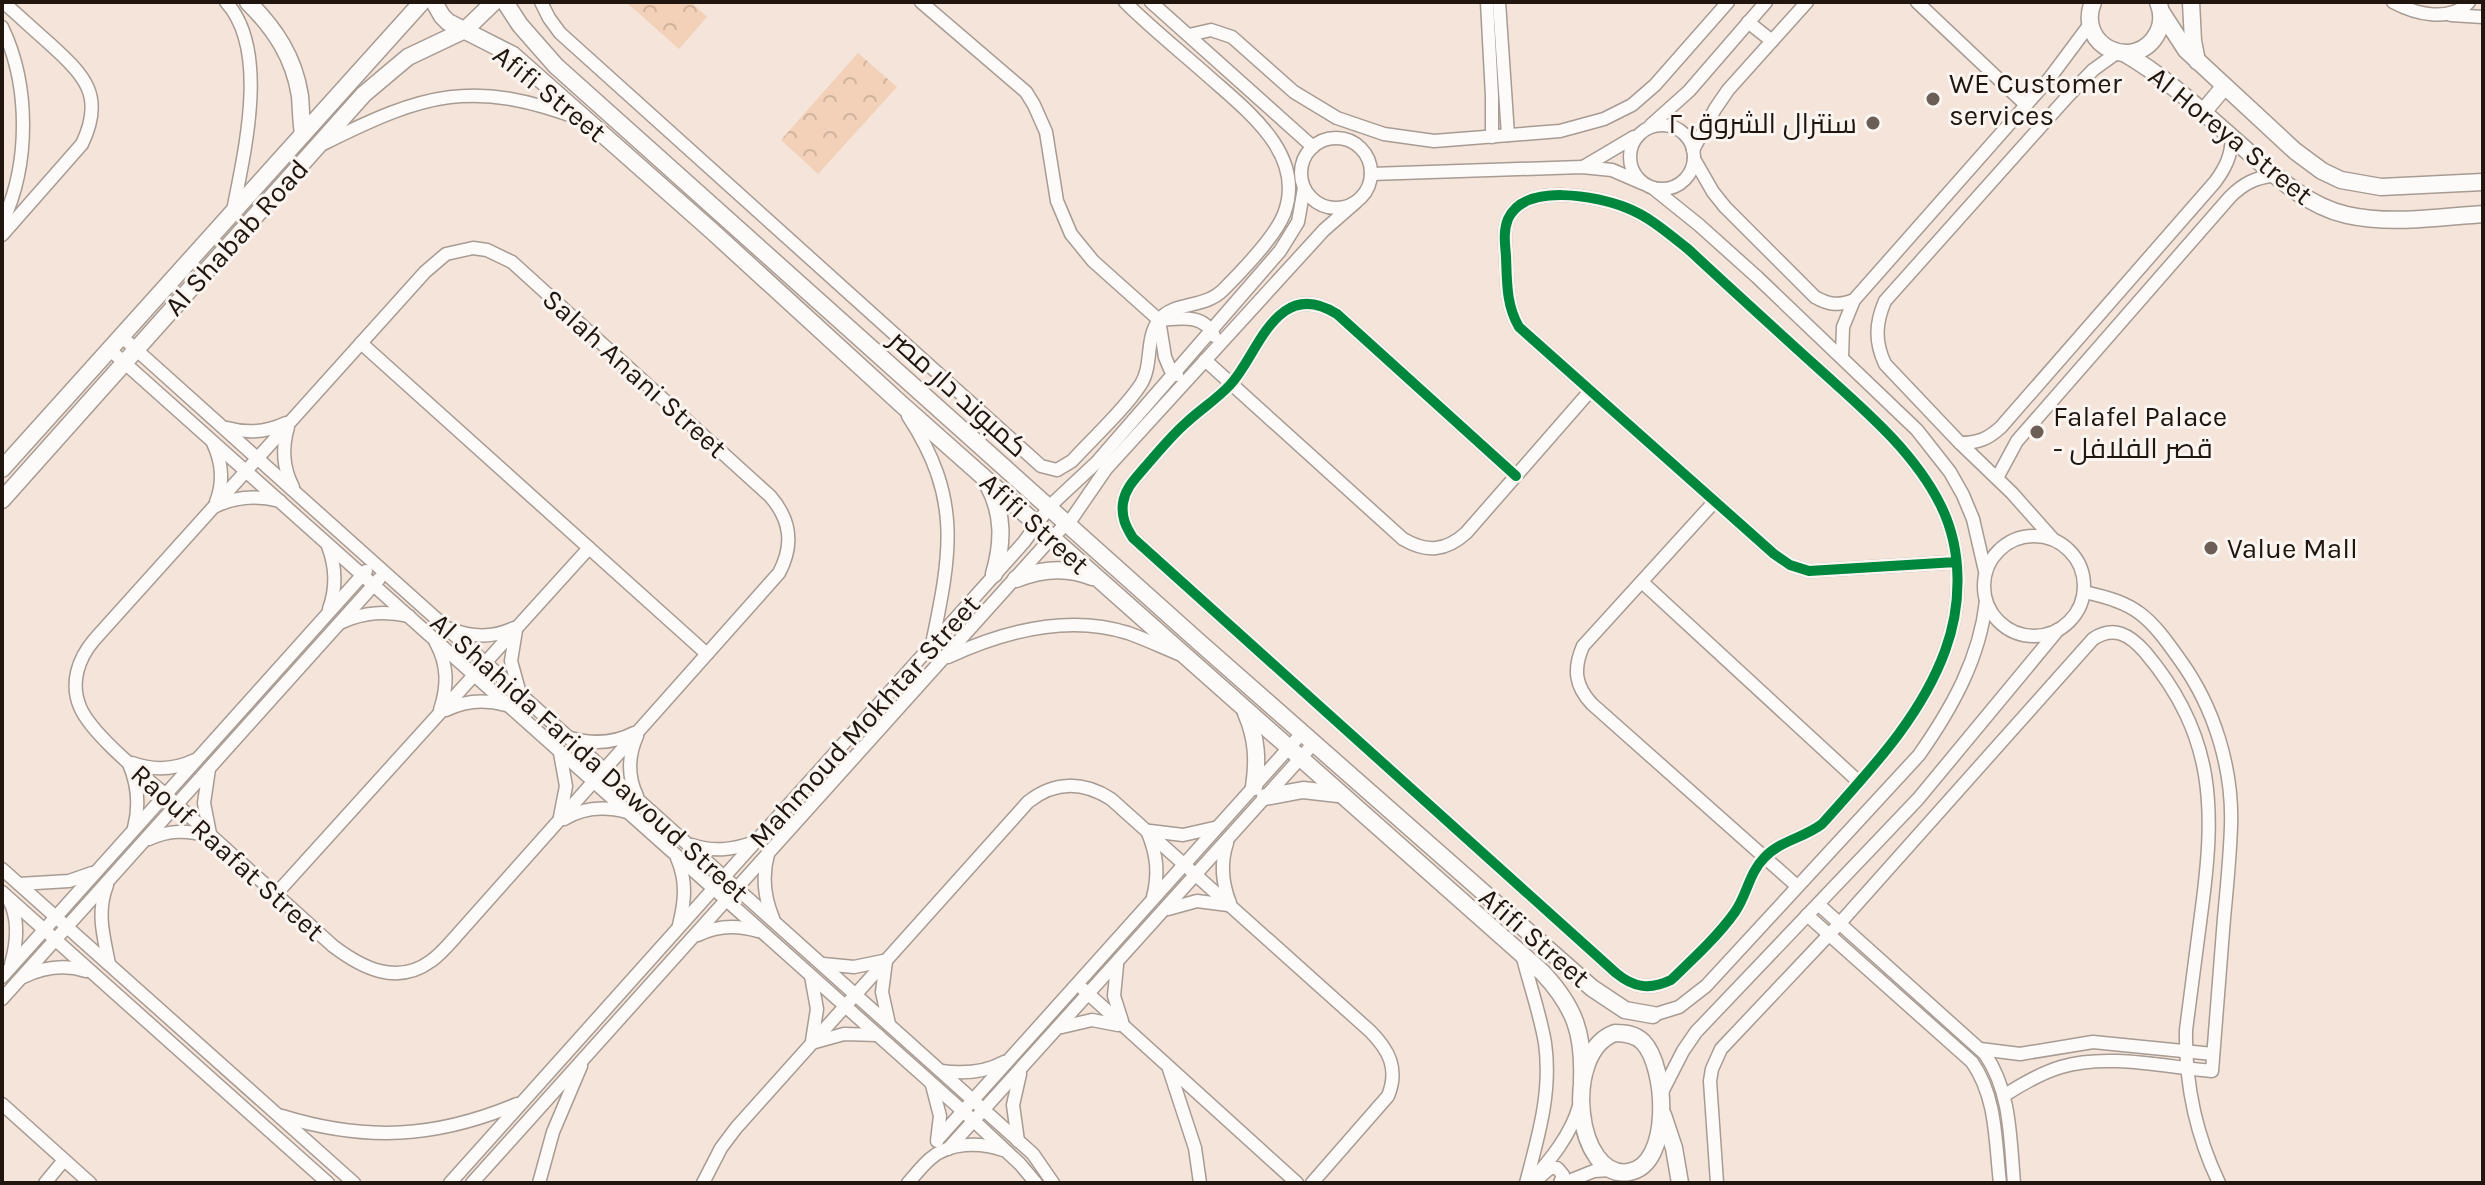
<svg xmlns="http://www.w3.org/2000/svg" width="2485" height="1185" viewBox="0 0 2485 1185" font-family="Karla,Cairo,sans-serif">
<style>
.park{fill:url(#park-crowns)}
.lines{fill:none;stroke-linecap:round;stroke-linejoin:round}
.street-casing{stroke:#a79b93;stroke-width:15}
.secondary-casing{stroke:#a79b93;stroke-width:19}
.street{stroke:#fdfbf9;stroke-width:12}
.secondary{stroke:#fdfbf9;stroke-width:16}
.cycleway-casing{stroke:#fbf5f1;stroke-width:15}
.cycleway{stroke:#00873e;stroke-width:10}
.poi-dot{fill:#6a5e56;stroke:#fbf5f1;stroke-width:3}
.labels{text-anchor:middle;stroke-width:6;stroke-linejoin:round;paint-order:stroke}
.poi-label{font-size:28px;fill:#20160f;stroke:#fbf5f1;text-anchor:start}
.street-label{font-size:28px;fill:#20160f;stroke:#fbf5f1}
</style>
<defs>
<pattern id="park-crowns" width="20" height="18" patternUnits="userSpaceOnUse" patternTransform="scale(2)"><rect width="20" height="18" fill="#f3d1b8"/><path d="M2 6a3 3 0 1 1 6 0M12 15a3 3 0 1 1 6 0" fill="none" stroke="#d0b39d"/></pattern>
</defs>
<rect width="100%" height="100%" fill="#f4e4d9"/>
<g class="park">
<polygon points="626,2 691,2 707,17 679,49"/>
<polygon points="858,53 897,87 818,174 781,140"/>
</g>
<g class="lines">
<defs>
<g id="street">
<path d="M 226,2 C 270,50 244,153 233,211"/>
<path d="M 541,2 L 549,18 L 560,33 L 1041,466 L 1057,470 L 1072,461 C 1092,439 1125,409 1141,384 C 1153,365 1145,338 1159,320 C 1174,301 1204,309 1223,290 C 1241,272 1275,237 1284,214 C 1307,154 1246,110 1207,75 C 1180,51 1151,28 1125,2"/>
<polyline points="921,2 1026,92 1034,105 1046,132 1057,201 1071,234 1093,261 1159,320 1165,357 1170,369 1177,375"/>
<polyline points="1151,2 1313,147"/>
<polyline points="1487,2 1492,96 1492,137"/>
<polyline points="1499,2 1508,135"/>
<polyline points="1917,2 2026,105"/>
<path d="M 2393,2 C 2415,14 2450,23 2469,2"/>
<polyline points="2451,15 2483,17"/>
<polyline points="1748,22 1772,41"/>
<path d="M 2,27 C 30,85 30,165 2,223"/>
<polyline points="1189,35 1211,30 1232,37 1294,92 1337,118 1384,134 1434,141 1560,131 1604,119 1632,105 1655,85 1728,2"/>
<circle cx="1662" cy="157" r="32"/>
<polyline points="1651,125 1689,91 1766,2"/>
<circle cx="1336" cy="173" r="35"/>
<path d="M 323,144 C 425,93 472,78 583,120"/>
<polyline points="1693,150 1715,109 1728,90 1807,2"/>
<path d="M 1694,159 L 1713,192 L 1725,207 L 1815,297 C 1829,305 1839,306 1854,300 L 2049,79 L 2090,24"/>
<polyline points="1585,166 1634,137"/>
<polyline points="1371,174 1582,167 1612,170 1642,183"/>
<polyline points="1653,188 1699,225 1757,277 1917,430 1950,472 1963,495 1973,519 1985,571"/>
<path d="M 2,235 L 82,144 C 105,96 85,76 50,44 C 34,30 19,16 3,2"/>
<path d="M 473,248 L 487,250 L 512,262 L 770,496 C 791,520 794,545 779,573 L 458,934 C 450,943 441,954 431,961 C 397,986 362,968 333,946 C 280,898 227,850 174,802 C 150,781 92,736 80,707 C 70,683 78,659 94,640 L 425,272 L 446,254 Z"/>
<path d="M 1161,320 C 1182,318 1204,314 1214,336"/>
<polyline points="121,336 1033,1154 1053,1183"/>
<polyline points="361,343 707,654"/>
<polyline points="109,349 974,1121 1020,1164 1036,1183"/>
<polyline points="1842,357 1843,327 1854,300"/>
<path d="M 1205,360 L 1403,539 C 1427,553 1446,551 1466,533 L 1590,391"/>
<path d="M 908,416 C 962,498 951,553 932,644"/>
<path d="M 288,427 C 282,447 283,468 293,487"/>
<path d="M 227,428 C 248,434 267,432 286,423"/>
<path d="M 213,443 C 222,462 224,482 216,502"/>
<path d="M 1960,443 C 1978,443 1988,439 2001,427 L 2215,182 C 2226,167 2231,156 2232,138"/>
<path d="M 1516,476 L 1337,314 C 1321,304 1302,299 1285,311 C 1260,329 1250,363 1230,385 C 1217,399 1201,409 1187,422 C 1172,435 1159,451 1145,467 C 1136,478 1125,488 1123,503 C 1121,517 1126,527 1133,538 L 1616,973 C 1634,988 1650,990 1671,980 C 1693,959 1718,936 1735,912 C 1747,895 1749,873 1764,858 C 1779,841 1804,838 1822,824 C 1869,771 1920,719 1945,651 C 1962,605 1963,549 1940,504 C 1913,450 1862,408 1818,368 C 1775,329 1731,289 1688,249 C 1669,234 1650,217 1627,208 C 1597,196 1525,182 1508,219 C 1503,231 1505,244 1506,256 C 1507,281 1506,305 1519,327 L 1774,554 L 1790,565 L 1809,571 L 1956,562"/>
<path d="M 1997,478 L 2017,441 L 2230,197 C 2244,183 2255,178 2275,175"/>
<path d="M 1715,501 L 1583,646 C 1573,669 1575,686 1592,704 L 1797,886"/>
<path d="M 216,506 C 237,496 257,495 280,501"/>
<circle cx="2034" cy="586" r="50"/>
<path d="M 2052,538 L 2012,493 L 1960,443 L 1885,364 C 1875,342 1875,324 1885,301 L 2068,96 L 2093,70 L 2118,52"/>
<path d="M 328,546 C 336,567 337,587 329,609"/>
<polyline points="1642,582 1859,782"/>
<path d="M 342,622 C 365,612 385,611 409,616"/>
<path d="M 451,629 C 473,638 493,638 514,628"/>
<polyline points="516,630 511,661 519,690"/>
<path d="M 436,643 C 448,665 448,686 440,710"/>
<path d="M 948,657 C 1002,632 1068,614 1128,633 C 1145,639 1162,647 1179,654"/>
<path d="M 446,710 C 466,700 485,699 506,705"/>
<path d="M 637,736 C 628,756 628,777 637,796"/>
<path d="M 570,738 C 592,744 613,744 634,733"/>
<polyline points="560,753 566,786 560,817"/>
<path d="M 132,763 C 154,771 174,770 195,760"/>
<path d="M 129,764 C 138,785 140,805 134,828"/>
<polyline points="209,769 204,803 210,834"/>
<path d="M 564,819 C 584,807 605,806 627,812"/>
<polyline points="1150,831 1183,835 1214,828"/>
<path d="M 1148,833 C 1157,855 1159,874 1153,897"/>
<path d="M 149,839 C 169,830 187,830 208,836"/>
<path d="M 1227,843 C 1220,864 1222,883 1230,903"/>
<path d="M 692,845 C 713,852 731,850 752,843"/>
<path d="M 768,854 C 762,876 764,897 773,918"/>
<path d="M 677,858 C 687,881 685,901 679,925"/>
<polyline points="2,869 354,1183"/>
<polyline points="19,884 69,881 92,873"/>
<path d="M 107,885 C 96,913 104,937 109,964"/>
<polyline points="2,892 328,1183"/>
<polyline points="276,894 589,548"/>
<path d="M 9,900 C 19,919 17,943 11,964"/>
<path d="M 1818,904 L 1985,1054 C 2011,1092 2010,1138 2014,1183"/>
<polyline points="1168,909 1197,901 1228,905"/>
<path d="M 1807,915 L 1972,1062 C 1997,1098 1995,1141 2000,1183"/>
<path d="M 698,935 C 718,925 738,925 758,931"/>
<path d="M 1522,954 C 1529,983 1540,1013 1545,1043 C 1552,1092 1538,1137 1526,1183"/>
<polyline points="886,961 882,992 889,1024"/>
<polyline points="823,964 854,967 883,961"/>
<polyline points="1117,965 1114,996 1122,1021"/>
<polyline points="811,976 817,1009 812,1041"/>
<polyline points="2,977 366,571"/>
<path d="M 23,977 C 44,967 64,964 86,971"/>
<polyline points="1083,989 1297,1183"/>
<polyline points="2,999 379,579"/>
<path d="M 1653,1015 L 1679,1007 L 1706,986 L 1919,755 C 1952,708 1980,658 1986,601"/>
<polyline points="1062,1027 1092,1020 1118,1025"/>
<polyline points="815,1042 844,1034 878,1035"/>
<polyline points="1980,1049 2020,1054 2093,1042 2213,1054"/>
<polyline points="1169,1069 1195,1148 1200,1183"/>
<path d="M 941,1071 C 963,1074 984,1073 1004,1062"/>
<polyline points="932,1085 940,1116 937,1141"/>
<path d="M 2005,1095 C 2022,1084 2041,1073 2061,1067 C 2107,1053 2165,1067 2212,1071 C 2216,1020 2220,969 2224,918 C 2227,887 2230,857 2231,826 C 2233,768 2214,707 2180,660 C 2149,616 2137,603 2084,592"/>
<polyline points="1660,1096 1683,1051 1696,1032 1918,799 2058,630"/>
<polyline points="2,1104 90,1183"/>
<path d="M 282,1116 C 366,1142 436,1138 517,1104"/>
<polyline points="938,1139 1303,732"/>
<polyline points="1018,1141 1013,1105 1020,1074"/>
<polyline points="948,1149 1314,743"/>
<polyline points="1541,1176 1550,1168 1557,1168 1563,1175 1560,1183"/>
<polyline points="45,1183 64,1160"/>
<polyline points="450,1183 1024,542 1050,506 1097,462 1280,251 1298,222 1304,188"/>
<polyline points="472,1183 1045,545 1073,517 1106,469 1324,230 1356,202"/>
<polyline points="539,1183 553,1132 581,1066"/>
<path d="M 703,1183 L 721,1148 L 736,1128 L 1028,802 C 1054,781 1083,781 1111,799 L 1370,1031 C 1389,1050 1399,1069 1388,1096 L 1312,1183"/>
<path d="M 908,1183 C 915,1175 922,1166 930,1159 C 949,1142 980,1142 1003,1150"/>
<path d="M 1530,1183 C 1550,1160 1571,1135 1579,1106"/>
<polyline points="1564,1183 1594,1171 1610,1170"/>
<path d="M 1717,1183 L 1710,1081 L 1712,1069 L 1721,1049 L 1840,923 L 2093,639 C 2114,625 2130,635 2145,652 C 2217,737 2215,811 2201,915 C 2196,953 2191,991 2186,1030 C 2185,1083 2196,1135 2219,1183"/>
</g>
<g id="secondary">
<path d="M 248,2 C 275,29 294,57 300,96 C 301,108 301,121 303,134"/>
<path d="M 434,2 L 442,16 L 448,22 L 513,55 L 712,231 L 900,403 L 1542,972 C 1575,1007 1584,1034 1582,1081"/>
<polyline points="505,2 520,25 556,66 1199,642 1592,988 1625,1010 1653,1015"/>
<path d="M 2093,2 C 2075,47 2137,74 2158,32 C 2163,22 2162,12 2158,2"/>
<polyline points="2191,2 2193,41 2197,61"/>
<polyline points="2162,13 2186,50 2295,151 2322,171 2341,180 2381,187 2483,182"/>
<path d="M 2124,53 C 2169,79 2206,115 2245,149 C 2275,176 2307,206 2347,215 C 2391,225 2439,217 2483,214"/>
<polyline points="2203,112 2224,87"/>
<polyline points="2,469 422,2"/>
<path d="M 988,485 C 1004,514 1003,543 994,574"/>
<polyline points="2,500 364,94 408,57 465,30 494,2"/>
<path d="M 1016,579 C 1041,569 1066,566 1092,577"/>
<path d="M 1246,713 C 1257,738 1258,761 1254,787"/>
<polyline points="1265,797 1303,790 1338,794"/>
<path d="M 1615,1033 C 1625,1033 1635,1034 1643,1042 C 1667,1067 1672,1165 1629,1172 C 1576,1181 1561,1052 1615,1033 Z"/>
<polyline points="1663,1115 1674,1148 1680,1183"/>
</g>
</defs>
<use href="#street" class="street-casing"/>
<use href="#secondary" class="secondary-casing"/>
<use href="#street" class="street"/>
<use href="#secondary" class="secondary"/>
<defs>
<path id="cycleway" d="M 1516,476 L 1337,314 C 1321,304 1302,299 1285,311 C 1260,329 1250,363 1230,385 C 1217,399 1201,409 1187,422 C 1172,435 1159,451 1145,467 C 1136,478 1125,488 1123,503 C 1121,517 1126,527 1133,538 L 1616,973 C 1634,988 1650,990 1671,980 C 1693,959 1718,936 1735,912 C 1747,895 1749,873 1764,858 C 1779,841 1804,838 1822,824 C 1869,771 1920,719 1945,651 C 1962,605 1963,549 1940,504 C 1913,450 1862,408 1818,368 C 1775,329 1731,289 1688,249 C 1669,234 1650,217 1627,208 C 1597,196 1525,182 1508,219 C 1503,231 1505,244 1506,256 C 1507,281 1506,305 1519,327 L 1774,554 L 1790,565 L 1809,571 L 1956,562"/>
</defs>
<use href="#cycleway" class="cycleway-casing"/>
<use href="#cycleway" class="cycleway"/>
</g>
<g class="poi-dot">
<circle cx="1933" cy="99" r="8"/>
<circle cx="1873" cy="123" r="8"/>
<circle cx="2037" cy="432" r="8"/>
<circle cx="2211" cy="548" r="8"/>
</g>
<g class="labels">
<g class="poi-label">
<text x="1949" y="93">WE Customer<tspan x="1949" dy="32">services</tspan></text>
<text x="1857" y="133" text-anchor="end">سنترال الشروق ٢</text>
<text x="2053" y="426">Falafel Palace<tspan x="2053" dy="32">- قصر الفلافل</tspan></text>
<text x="2227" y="558">Value Mall</text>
</g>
<g class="street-label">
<text transform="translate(550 93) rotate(39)" y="10">Afifi Street</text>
<text transform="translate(2231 135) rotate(39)" y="10">Al Horeya Street</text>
<text transform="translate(236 237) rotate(-48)" y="10">Al Shabab Road</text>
<text transform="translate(635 373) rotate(42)" y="10">Salah Anani Street</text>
<text transform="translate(959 393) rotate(42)" y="10">كمبوند دار مصر</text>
<text transform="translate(1035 523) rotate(42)" y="10">Afifi Street</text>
<text transform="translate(864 721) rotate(-48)" y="10">Mahmoud Mokhtar Street</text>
<text transform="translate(590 757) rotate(42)" y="10">Al Shahida Farida Dawoud Street</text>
<text transform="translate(228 852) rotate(42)" y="10">Raouf Raafat Street</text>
<text transform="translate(1535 937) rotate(41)" y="10">Afifi Street</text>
</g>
</g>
<rect width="2485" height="1185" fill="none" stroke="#20160f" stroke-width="8"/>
</svg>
